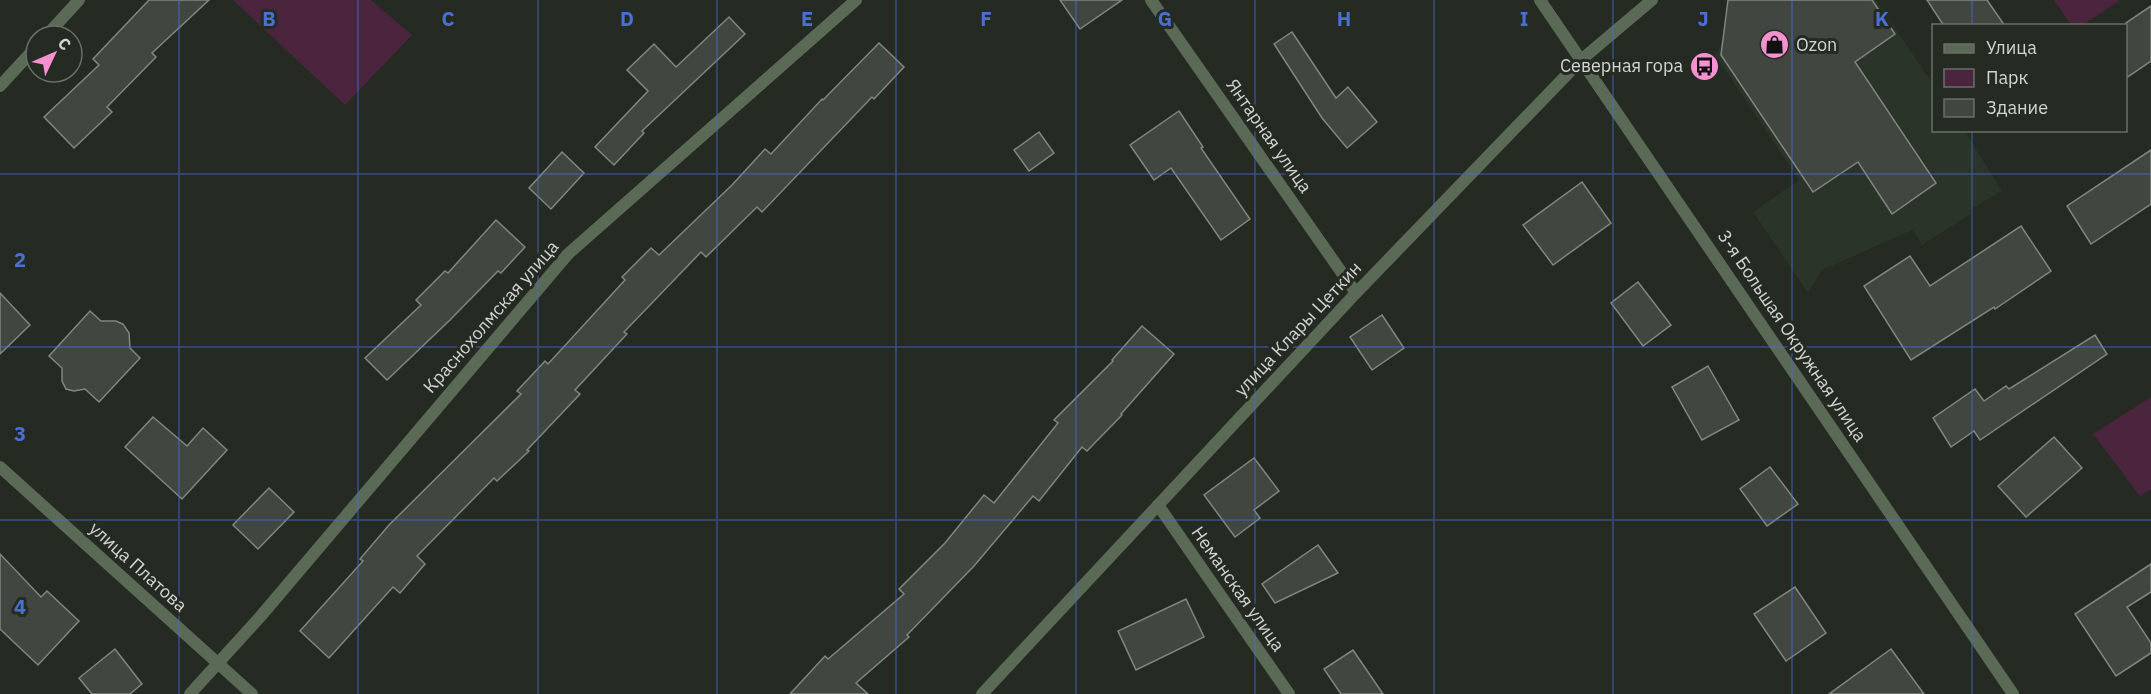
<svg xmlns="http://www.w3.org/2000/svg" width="2151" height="694" viewBox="0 0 2151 694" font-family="'IBM Plex Sans',sans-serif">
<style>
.built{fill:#2a3428}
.green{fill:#4b253e}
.building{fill:#414740;stroke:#80877f;stroke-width:1.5}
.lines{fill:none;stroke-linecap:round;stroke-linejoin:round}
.minor{stroke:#5a6a56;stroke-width:12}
.tertiary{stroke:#5a6a56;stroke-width:12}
.grid{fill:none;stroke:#4a70d6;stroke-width:1.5;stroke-opacity:0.55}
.labels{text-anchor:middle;stroke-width:6;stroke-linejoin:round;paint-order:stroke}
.poi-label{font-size:18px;fill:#d2d6d2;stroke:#252a23;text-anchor:start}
.street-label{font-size:18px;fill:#d2d6d2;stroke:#252a23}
.grid-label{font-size:20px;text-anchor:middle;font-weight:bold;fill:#4a70d6;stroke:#252a23;stroke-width:6;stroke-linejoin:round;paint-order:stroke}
</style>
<rect width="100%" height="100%" fill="#252a23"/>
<polygon class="built" points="1728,0 1876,0 1933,84 1934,130 1965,131 2002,191 1971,209 1971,214 1922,245 1913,230 1822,270 1808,293 1753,212 1799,180 1715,55 1722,44"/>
<g class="green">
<polygon points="233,0 371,0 412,35 345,105"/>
<polygon points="2054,0 2120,0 2083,25 2072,26"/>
<polygon points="2151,397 2151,489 2140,496 2093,434"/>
</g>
<g class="building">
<polygon points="149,0 209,0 152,53 156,57 107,107 112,112 74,148 44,117 99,65 93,59"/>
<polygon points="1060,0 1122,0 1080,29"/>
<polygon points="1728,0 1872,0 1895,34 1855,62 1936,183 1892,214 1858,162 1813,192 1721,55"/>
<polygon points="1927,0 1987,0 2005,26 1944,26"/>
<polygon points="2151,6 2151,61 2126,78 2126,23"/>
<polygon points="729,17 745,34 642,131 644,133 614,165 595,147 648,91 627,70 654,44 676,67"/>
<polygon points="1292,32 1336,98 1348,87 1377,122 1347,148 1322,118 1274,44"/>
<polygon points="879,43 904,67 874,99 872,97 762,212 757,207 706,257 701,252 624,332 627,334 575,390 580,394 527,450 529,451 497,481 494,478 417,556 425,564 400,593 393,587 329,658 300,631 363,561 360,559 389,525 521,394 517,391 545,361 548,364 625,280 622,277 651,248 659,255 732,185 765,149 771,154 822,99 823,100"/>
<polygon points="1179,111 1203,147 1201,148 1250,219 1221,240 1171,168 1154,180 1130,145"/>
<polygon points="1039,132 1054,153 1029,171 1014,150"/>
<polygon points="2151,150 2151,204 2091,244 2067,206"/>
<polygon points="562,152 584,173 551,209 529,188"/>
<polygon points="1582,182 1611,223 1553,265 1523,225"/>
<polygon points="496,220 525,247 501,273 498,271 450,320 387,380 365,358 421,305 416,300 445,271 448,273"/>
<polygon points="2021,226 2051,271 1995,309 1994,307 1911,360 1864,286 1910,256 1930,286"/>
<polygon points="1638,282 1671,325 1643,346 1611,303"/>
<polygon points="0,293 30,325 0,354"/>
<polygon points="90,311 101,321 116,321 123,324 129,333 130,348 140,358 99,402 85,389 74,391 66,389 62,381 62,368 49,356"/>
<polygon points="1382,315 1404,348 1372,370 1350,337"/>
<polygon points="1142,326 1174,354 1121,414 1122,415 1087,451 1082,447 1039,501 1033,496 974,566 907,635 909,637 856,683 868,694 790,694 825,656 828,659 904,594 899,589 945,543 984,495 994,503 1058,423 1054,420 1113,361 1112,360"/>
<polygon points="2095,335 2107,354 1980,440 1974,431 1951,447 1933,418 1975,389 1984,401 2006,386 2009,389"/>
<polygon points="1708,366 1739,420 1702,440 1672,387"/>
<polygon points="153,417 187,446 203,428 227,450 182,499 125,447"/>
<polygon points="2054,437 2082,468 2026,517 1998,486"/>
<polygon points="1254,458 1279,491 1254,510 1260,518 1235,537 1204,495"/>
<polygon points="1770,467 1798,504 1767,526 1740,489"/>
<polygon points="269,488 294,512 258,549 233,525"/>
<polygon points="1318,545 1338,573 1275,603 1262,584"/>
<polygon points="0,554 41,597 47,591 79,621 38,665 0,629"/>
<polygon points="2151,564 2151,592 2127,607 2151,643 2151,653 2116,676 2075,614"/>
<polygon points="1795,587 1826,633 1786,661 1754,614"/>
<polygon points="1186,599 1204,637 1136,670 1118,631"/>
<polygon points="115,649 142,684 130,694 92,694 79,678"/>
<polygon points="1891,649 1924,694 1829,694"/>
<polygon points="1353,650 1383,694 1341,694 1324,669"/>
</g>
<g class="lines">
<g class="minor">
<polyline points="1581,60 1652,0"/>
<polyline points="1158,505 1289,694"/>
<polyline points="190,694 260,617 568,254 856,0"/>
</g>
<g class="tertiary">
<polyline points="1151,0 1356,293"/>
<polyline points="1540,0 2013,694"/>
<polyline points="46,36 79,0"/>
<polyline points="0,86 36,47"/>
<polyline points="0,467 252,694"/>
<polyline points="982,694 1356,293 1581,60"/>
</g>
</g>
<path class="grid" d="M 179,0 L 179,694M 358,0 L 358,694M 538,0 L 538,694M 717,0 L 717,694M 896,0 L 896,694M 1076,0 L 1076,694M 1255,0 L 1255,694M 1434,0 L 1434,694M 1613,0 L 1613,694M 1792,0 L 1792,694M 1972,0 L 1972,26M 1972,130 L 1972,694M 0,174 L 2151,174M 0,347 L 2151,347M 0,520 L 2151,520"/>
<defs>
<symbol id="shop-disc" viewBox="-11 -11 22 22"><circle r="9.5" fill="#f590d1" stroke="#252a23"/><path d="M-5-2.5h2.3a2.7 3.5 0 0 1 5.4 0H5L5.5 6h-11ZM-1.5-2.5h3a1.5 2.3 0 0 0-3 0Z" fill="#111"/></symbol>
<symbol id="bus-disc" viewBox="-11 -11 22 22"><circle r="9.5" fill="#f590d1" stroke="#252a23"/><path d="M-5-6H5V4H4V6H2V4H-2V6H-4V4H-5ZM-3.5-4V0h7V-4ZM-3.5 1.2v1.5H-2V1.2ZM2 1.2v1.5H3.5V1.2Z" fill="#111"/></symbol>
</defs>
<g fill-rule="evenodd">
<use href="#shop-disc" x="1758" y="28" width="33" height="33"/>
<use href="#bus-disc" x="1688" y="50" width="33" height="33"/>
</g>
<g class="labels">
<g class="poi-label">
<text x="1796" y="51">Ozon</text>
<text x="1683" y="72" text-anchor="end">Северная гора</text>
</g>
<g class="street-label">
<text transform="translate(1269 136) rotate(55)" y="6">Янтарная улица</text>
<text transform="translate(491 317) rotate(-49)" y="6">Краснохолмская улица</text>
<text transform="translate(1298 329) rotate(-47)" y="6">улица Клары Цеткин</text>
<text transform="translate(1792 336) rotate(56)" y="6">3-я Большая Окружная улица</text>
<text transform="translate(138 567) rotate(42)" y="6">улица Платова</text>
<text transform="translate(1238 589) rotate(55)" y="6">Неманская улица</text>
</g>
</g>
<g class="grid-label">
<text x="269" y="26">B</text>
<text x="448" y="26">C</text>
<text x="627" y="26">D</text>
<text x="807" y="26">E</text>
<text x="986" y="26">F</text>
<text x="1165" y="26">G</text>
<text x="1344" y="26">H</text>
<text x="1524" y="26">I</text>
<text x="1703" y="26">J</text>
<text x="1882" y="26">K</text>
<text x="20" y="267">2</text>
<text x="20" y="441">3</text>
<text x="20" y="614">4</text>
</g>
<rect x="1932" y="24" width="195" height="108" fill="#252a23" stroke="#6a6f69" stroke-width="1.5"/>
<rect x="1944" y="44" width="30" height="9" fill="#5a6a56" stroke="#6a6f69" stroke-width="1.5"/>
<text x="1986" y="54" font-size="18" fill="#d2d6d2">Улица</text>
<rect x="1944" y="69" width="30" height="18" fill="#4b253e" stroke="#6a6f69" stroke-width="1.5"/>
<text x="1986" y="84" font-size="18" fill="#d2d6d2">Парк</text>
<rect x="1944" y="99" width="30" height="18" fill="#414740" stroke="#6a6f69" stroke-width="1.5"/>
<text x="1986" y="114" font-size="18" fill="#d2d6d2">Здание</text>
<g transform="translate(54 54) rotate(46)"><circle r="28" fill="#252a23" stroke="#6a6f69" stroke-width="1.5"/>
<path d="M0-4.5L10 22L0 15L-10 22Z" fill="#f590d1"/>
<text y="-9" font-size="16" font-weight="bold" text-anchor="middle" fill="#d2d6d2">С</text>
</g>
</svg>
